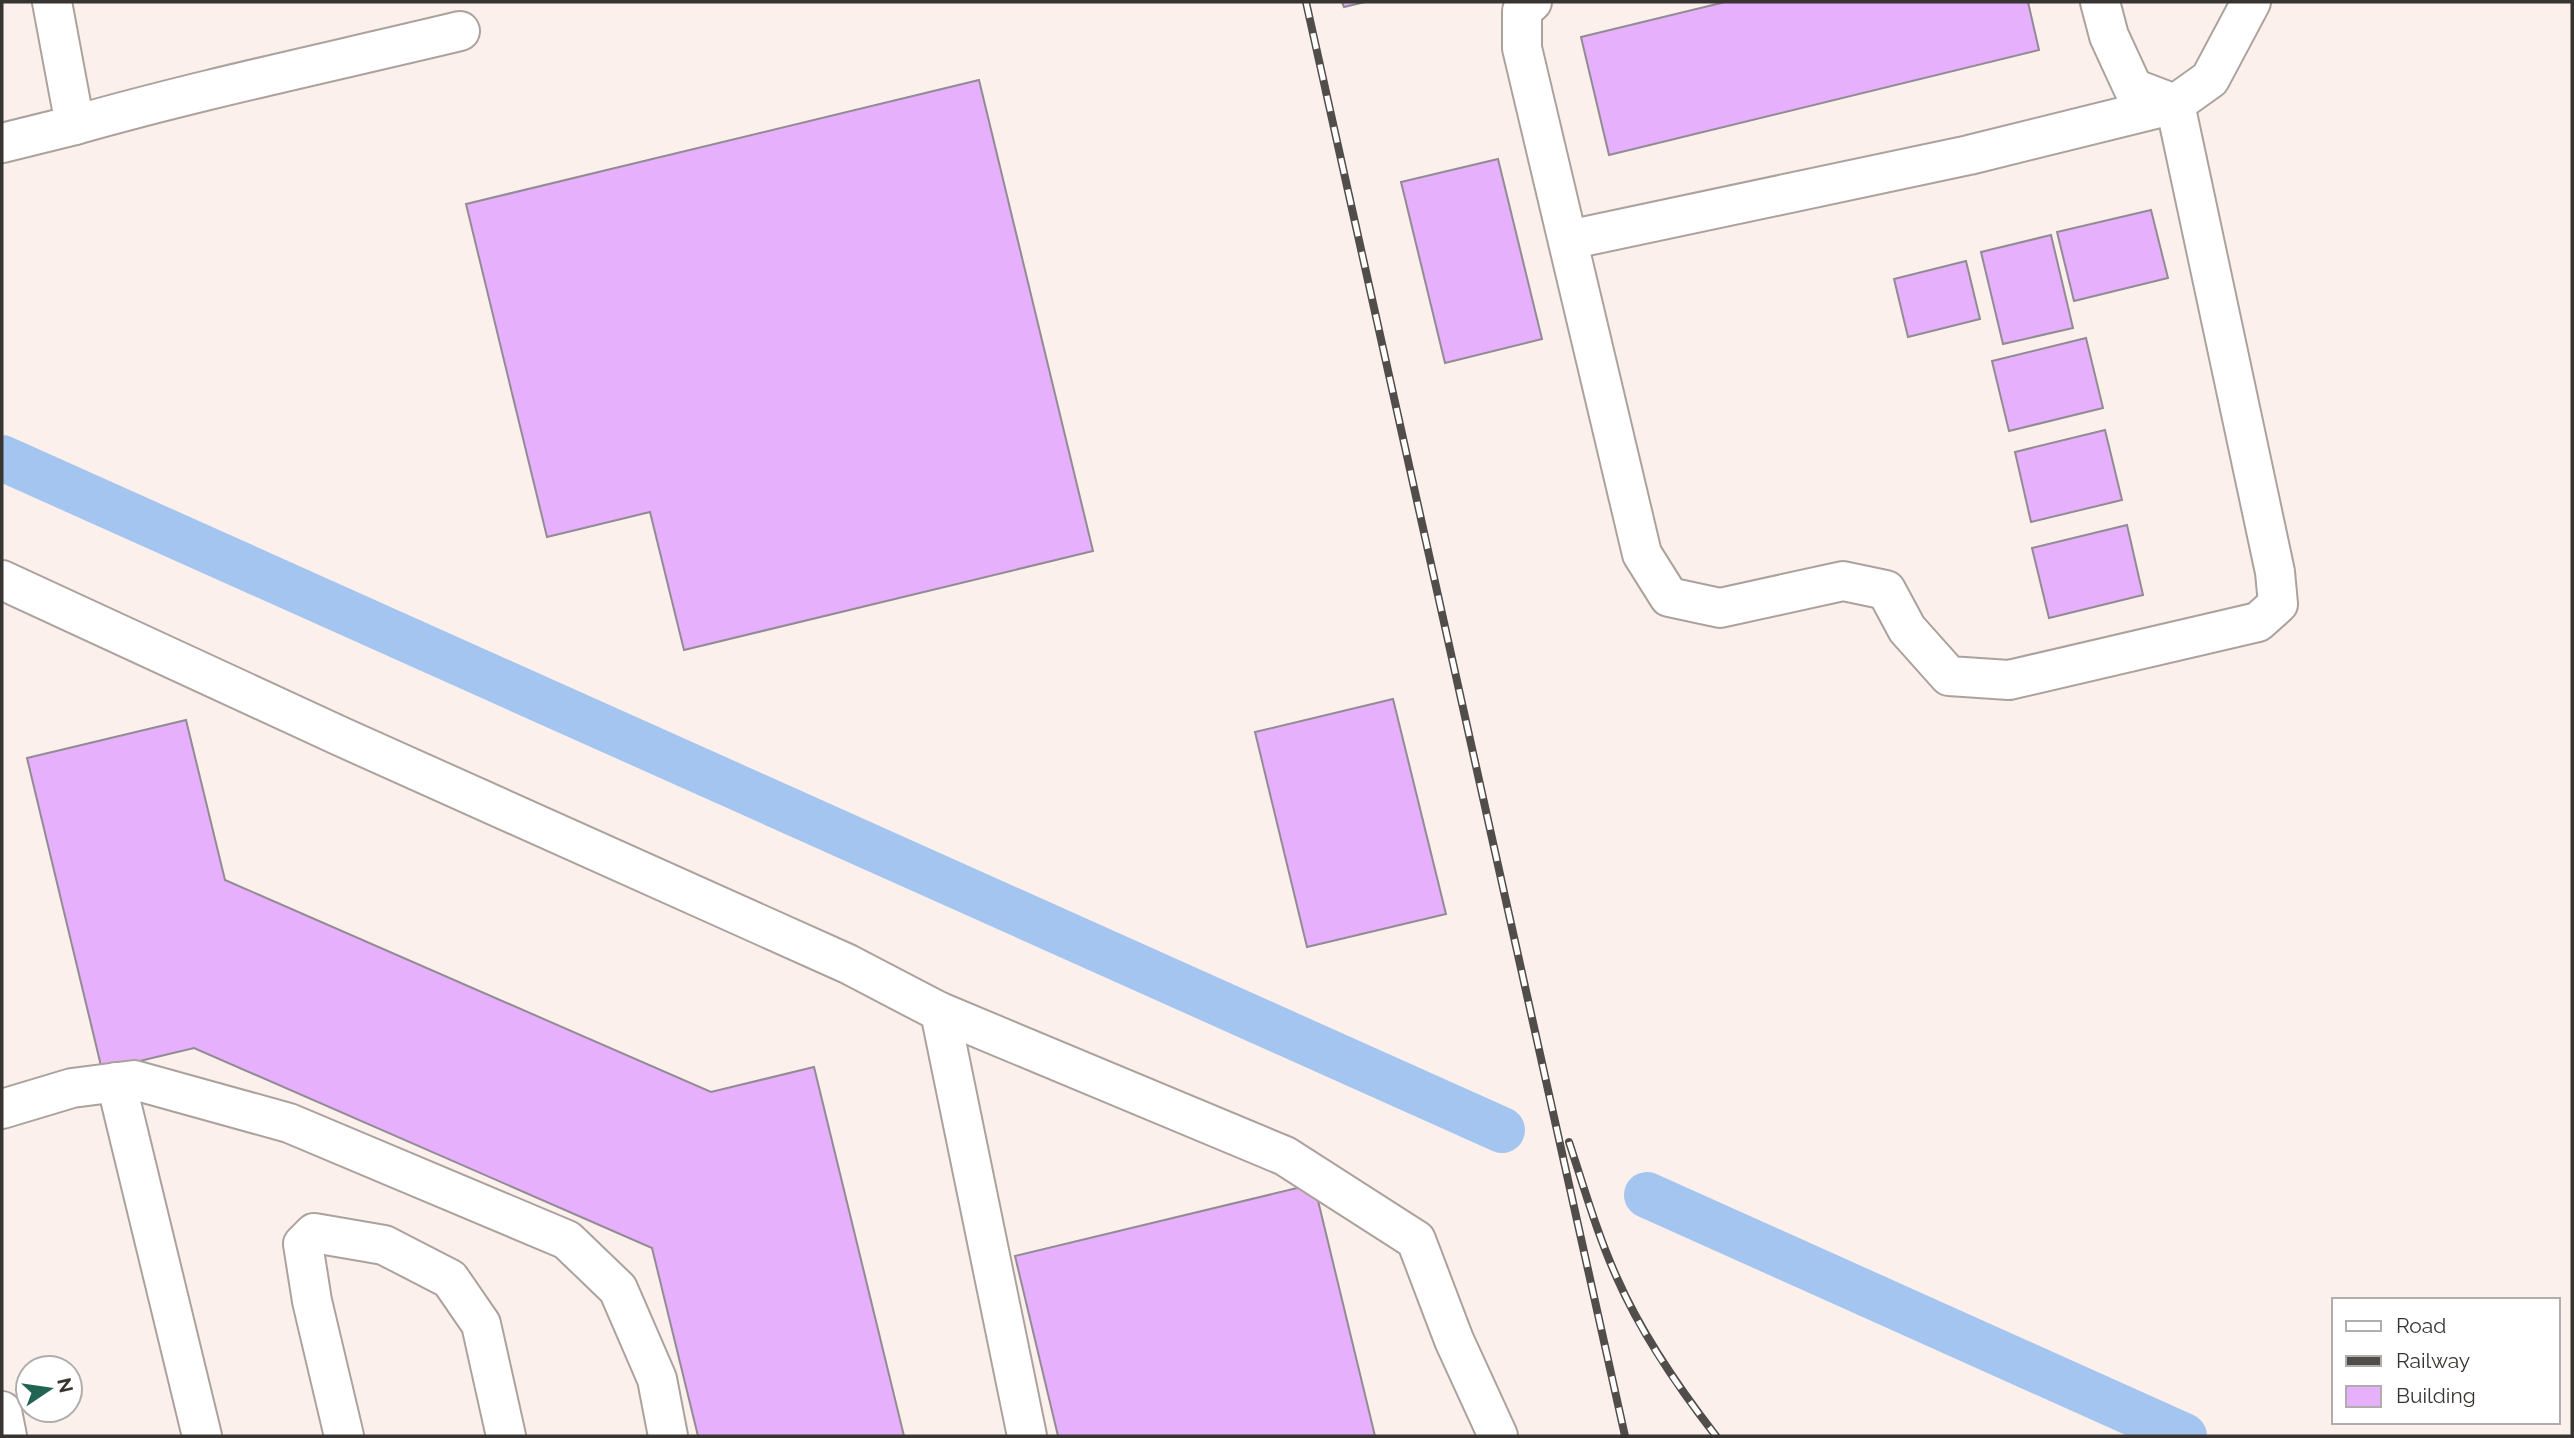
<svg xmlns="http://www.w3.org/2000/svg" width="2574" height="1438" viewBox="0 0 2574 1438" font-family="Raleway,sans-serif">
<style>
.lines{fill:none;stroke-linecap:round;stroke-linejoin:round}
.canal{stroke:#a5c5f1;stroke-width:46}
.building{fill:#e6b0fc;stroke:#918b93;stroke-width:2}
.minor-casing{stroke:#aca29d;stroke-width:42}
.minor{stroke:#fff;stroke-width:38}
.rail-casing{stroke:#514d4a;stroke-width:8}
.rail{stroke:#fff;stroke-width:5;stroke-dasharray:16;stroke-linecap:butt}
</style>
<rect width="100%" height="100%" fill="#fbf0eb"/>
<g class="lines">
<g class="canal">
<polyline points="2,458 1502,1130"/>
<polyline points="1647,1195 2184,1436"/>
</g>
</g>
<g class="building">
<polygon points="1342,2 1365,2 1344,7"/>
<polygon points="1725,2 2028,2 2039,50 1609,155 1581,37"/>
<polygon points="979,80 1093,551 684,650 650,512 547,537 466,204"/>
<polygon points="1498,159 1542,339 1445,363 1401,182"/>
<polygon points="2151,210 2168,278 2074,301 2057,232"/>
<polygon points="2051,235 2073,328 2003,344 1981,252"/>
<polygon points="1966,261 1980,319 1908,337 1894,279"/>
<polygon points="2086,338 2103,408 2009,431 1992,361"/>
<polygon points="2105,430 2122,500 2031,522 2015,452"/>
<polygon points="2127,525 2143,595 2049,618 2032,548"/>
<polygon points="1393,699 1446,914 1307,947 1255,732"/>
<polygon points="186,720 225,880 711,1092 814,1067 904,1436 698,1436 652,1248 194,1048 102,1070 27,758"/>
<polygon points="1314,1184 1375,1436 1058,1436 1015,1256"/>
</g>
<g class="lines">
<defs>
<g id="minor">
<polyline points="1532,2 1522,11 1522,48 1642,554 1669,597 1720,608 1843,581 1886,590 1907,629 1949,676 2009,680 2258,622 2278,604 2275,572 2175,104 1969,155 1568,240"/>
<polyline points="2100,2 2109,36 2133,88 2175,104 2210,79 2251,2"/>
<path d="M 75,125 C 202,89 331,62 460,31"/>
<polyline points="2,143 75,125 52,2"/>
<polyline points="2,580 342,737 848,964 940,1012 1285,1156 1416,1240 1454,1340 1498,1436"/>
<polyline points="940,1012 1027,1436"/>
<polyline points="116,1082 202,1436"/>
<polyline points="2,1109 72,1088 134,1080 289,1123 567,1240 618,1289 657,1379 668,1436"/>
<polyline points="2,1411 7,1436"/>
<polyline points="344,1436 312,1301 303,1244 314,1233 384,1245 450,1279 481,1324 506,1436"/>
</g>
</defs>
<use href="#minor" class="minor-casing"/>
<use href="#minor" class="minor"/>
<defs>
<g id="rail">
<polyline points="1306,2 1625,1436"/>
<path d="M 1569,1142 C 1584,1187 1597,1234 1617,1278 C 1642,1335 1678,1387 1716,1436"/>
</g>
</defs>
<use href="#rail" class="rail-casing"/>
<use href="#rail" class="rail"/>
</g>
<rect width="2574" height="1438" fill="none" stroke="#383432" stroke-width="7"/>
<rect x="2332" y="1298" width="228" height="126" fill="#ffffff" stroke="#afaead" stroke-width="2"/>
<rect x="2346" y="1321" width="35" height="10" fill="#ffffff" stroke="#afaead" stroke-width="2"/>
<text x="2396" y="1333" font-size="21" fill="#383432">Road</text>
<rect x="2346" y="1356" width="35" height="10" fill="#514d4a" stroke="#afaead" stroke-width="2"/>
<text x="2396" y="1368" font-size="21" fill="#383432">Railway</text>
<rect x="2346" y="1386" width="35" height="21" fill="#e6b0fc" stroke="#afaead" stroke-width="2"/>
<text x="2396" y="1403" font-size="21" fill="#383432">Building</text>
<g transform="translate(49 1389) rotate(77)"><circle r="33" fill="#ffffff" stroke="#afaead" stroke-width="2"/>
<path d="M0-5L12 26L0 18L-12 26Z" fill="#216453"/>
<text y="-10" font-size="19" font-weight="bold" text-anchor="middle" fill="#383432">N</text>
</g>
</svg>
